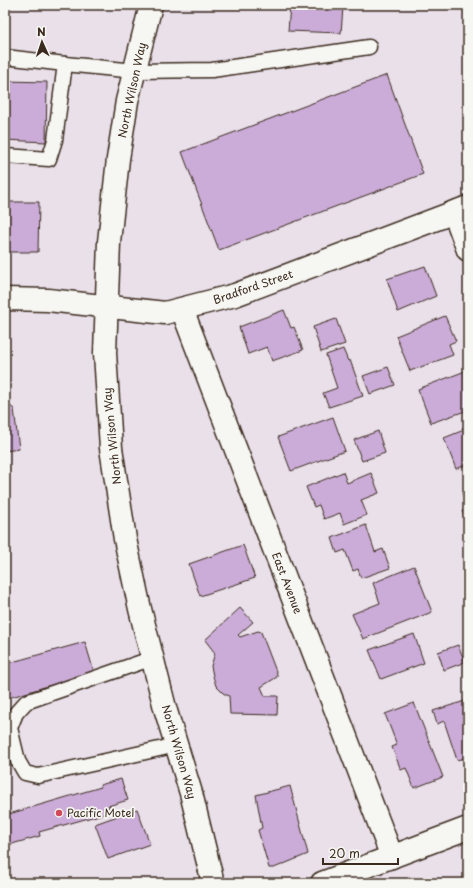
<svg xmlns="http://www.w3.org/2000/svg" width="473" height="888" viewBox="0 0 473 888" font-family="'Playpen Sans',sans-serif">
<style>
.building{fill:#cbacd8;stroke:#3b2a1e}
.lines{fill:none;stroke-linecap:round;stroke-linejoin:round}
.service-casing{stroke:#3b2a1e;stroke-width:17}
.minor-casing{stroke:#3b2a1e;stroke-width:25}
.secondary-casing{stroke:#3b2a1e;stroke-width:25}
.service{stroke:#f6f6f2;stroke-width:14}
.minor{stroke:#f6f6f2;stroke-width:22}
.secondary{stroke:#f6f6f2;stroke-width:22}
.poi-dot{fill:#d1495b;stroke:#f6f6f2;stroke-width:1.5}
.labels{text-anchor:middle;stroke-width:3.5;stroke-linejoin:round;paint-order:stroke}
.street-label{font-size:11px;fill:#3b2a1e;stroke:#f6f6f2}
.poi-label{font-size:11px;fill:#3b2a1e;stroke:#f6f6f2;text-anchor:start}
</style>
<rect width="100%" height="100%" fill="#e9e0ea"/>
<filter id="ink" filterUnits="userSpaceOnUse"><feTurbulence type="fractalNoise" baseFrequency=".025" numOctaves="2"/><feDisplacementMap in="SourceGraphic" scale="8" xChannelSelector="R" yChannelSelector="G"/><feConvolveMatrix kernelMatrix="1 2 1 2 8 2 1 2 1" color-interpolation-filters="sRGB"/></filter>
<g filter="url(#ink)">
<g class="building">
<polygon points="290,5 343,7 341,33 288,31"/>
<polygon points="387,75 423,174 219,250 182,152"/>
<polygon points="5,81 47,82 46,142 5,140"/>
<polygon points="5,202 39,202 38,252 5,252"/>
<polygon points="425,266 436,296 398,312 387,279"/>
<polygon points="284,310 291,328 294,327 303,350 272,361 267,347 248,354 239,327"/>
<polygon points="445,316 456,341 449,344 453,355 410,371 396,336"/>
<polygon points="336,319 345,344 321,352 313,327"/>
<polygon points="343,349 348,361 350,360 363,396 329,407 323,393 337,388 326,355"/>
<polygon points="388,367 395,385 370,394 363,376"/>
<polygon points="468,370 468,410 431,423 418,389"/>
<polygon points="5,402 14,409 19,449 5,451"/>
<polygon points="333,417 345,451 291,471 278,437"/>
<polygon points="468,426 468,464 456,469 444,438 464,430 462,428"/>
<polygon points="378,431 385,453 362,461 354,440"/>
<polygon points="343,472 347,483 371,473 379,493 361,500 367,515 344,524 340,513 324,519 319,505 314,507 306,487"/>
<polygon points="468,491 468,525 462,511 468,509 462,493"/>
<polygon points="366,525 375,552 383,549 390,568 361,578 358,569 353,571 345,550 337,553 332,538"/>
<polygon points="243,545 255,578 200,596 189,564"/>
<polygon points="414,566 432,612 363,639 352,614 380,603 373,583"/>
<polygon points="240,608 253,622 238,635 240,637 258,631 261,632 277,674 277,677 261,687 265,696 278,696 277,715 230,714 229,696 223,693 216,686 213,676 211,666 215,653 205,640"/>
<polygon points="414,634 424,663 381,679 369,650"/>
<polygon points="85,642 94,672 5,699 5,664"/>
<polygon points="458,645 465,662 444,670 438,652"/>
<polygon points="468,700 468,757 457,760 444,721 437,724 433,711"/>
<polygon points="414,703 443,777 414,788 406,768 401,770 392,747 397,745 385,714"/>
<polygon points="121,779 128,800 108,806 110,812 39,832 40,836 5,846 5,802 9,814 101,787 100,785"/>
<polygon points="290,786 308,854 274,868 269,868 258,830 262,828 256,795"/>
<polygon points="137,809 150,844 108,859 95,824"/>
</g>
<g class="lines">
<defs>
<g id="service">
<polyline points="5,57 65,64 55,140 49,159 5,156"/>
<polyline points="65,64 135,71 212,70 369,47"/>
<polyline points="153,658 26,702 16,713 10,728 18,761 25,773 38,776 177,745"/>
</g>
<g id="minor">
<polyline points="454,212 468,250"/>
<polyline points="5,299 48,300 165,313 235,295 468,207"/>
<polyline points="182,309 392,857"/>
<polyline points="322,883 468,828"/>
</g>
<polyline id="secondary" points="151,5 127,101 118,159 109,242 105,353 111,448 125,539 140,609 165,708 191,793 213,883"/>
</defs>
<use href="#service" class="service-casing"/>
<use href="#minor" class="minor-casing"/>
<use href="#secondary" class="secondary-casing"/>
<use href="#service" class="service"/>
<use href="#minor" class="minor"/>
<use href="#secondary" class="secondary"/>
</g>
</g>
<circle class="poi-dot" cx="59" cy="813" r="4"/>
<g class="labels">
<g class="street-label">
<text transform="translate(132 90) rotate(-78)" y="4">North Wilson Way</text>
<text transform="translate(253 287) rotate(-19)" y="4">Bradford Street</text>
<text transform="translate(112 436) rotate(-96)" y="4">North Wilson Way</text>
<text transform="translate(287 583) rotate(69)" y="4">East Avenue</text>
<text transform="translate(179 752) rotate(74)" y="4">North Wilson Way</text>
</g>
<g class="poi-label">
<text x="67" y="817">Pacific Motel</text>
</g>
</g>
<rect width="473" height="888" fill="none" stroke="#f6f6f2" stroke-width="20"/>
<rect x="10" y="10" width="453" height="868" fill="none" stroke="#3b2a1e" stroke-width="1.5" filter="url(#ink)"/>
<g transform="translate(42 42) rotate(357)" stroke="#f6f6f2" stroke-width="3" paint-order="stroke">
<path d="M0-3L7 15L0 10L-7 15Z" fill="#3b2a1e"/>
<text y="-6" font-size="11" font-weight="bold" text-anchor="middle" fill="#3b2a1e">N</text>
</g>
<path d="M323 858v6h75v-6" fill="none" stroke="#3b2a1e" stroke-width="2"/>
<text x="329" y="858" font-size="12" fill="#3b2a1e" stroke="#f6f6f2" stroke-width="3" paint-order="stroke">20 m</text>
</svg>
